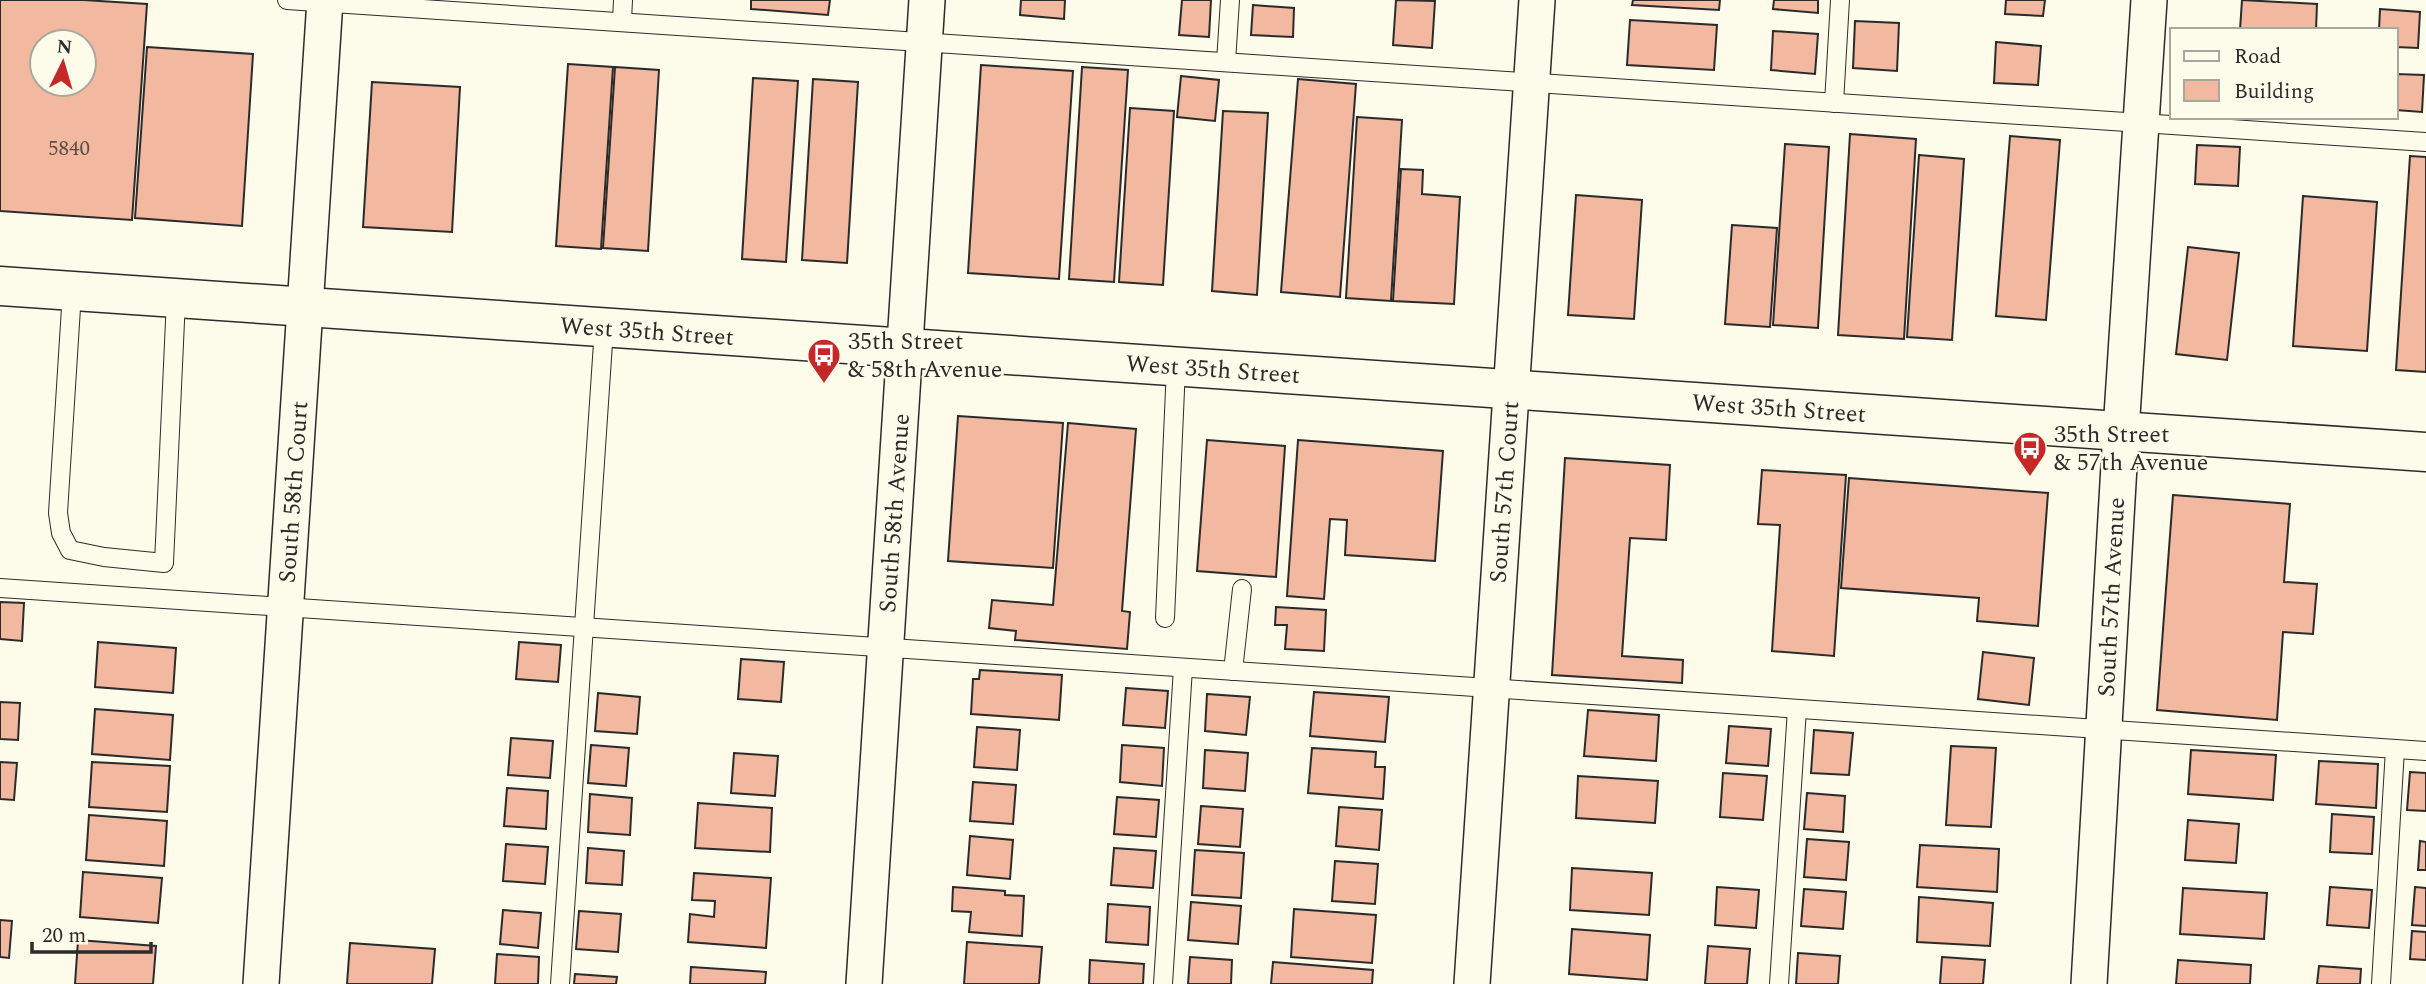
<svg xmlns="http://www.w3.org/2000/svg" width="2426" height="984" viewBox="0 0 2426 984" font-family="Spectral,serif">
<style>
.building{fill:#f2b8a0;stroke:#2b2b2b;stroke-width:2;fill-rule:evenodd}
.lines{fill:none;stroke-linecap:round;stroke-linejoin:round}
.service-casing{stroke:#2b2b2b;stroke-width:20}
.minor-casing{stroke:#2b2b2b;stroke-width:38}
.tertiary-casing{stroke:#2b2b2b;stroke-width:41}
.service{stroke:#fdfbea;stroke-width:18}
.minor{stroke:#fdfbea;stroke-width:35}
.tertiary{stroke:#fdfbea;stroke-width:38}
.labels{text-anchor:middle;stroke-width:5;stroke-linejoin:round;paint-order:stroke}
.number-label{font-size:21px;fill:#5d4e48}
.street-label{font-size:24px;fill:#2b2b2b;stroke:#fdfbea}
.poi-label{font-size:24px;fill:#2b2b2b;stroke:#fdfbea;text-anchor:start}
</style>
<rect width="100%" height="100%" fill="#fdfbea"/>
<g class="building">
<path d="M 0,0 L 84,0 L 147,4 L 132,220 L 0,211 ZM 42,42 L 84,42 L 84,84 L 42,84 Z"/>
<polygon points="751,0 830,0 828,15 751,9"/>
<polygon points="1021,0 1065,0 1064,19 1020,15"/>
<polygon points="1182,0 1211,0 1209,37 1179,35"/>
<polygon points="1396,0 1435,1 1432,48 1393,45"/>
<polygon points="1633,0 1720,0 1719,10 1632,5"/>
<polygon points="1774,0 1818,0 1818,13 1773,9"/>
<polygon points="2006,0 2045,0 2043,16 2005,14"/>
<polygon points="2242,0 2317,4 2316,30 2240,30"/>
<polygon points="1253,5 1294,8 1293,37 1251,35"/>
<polygon points="2380,9 2420,12 2418,48 2396,47 2396,30 2379,30"/>
<polygon points="1630,20 1717,25 1714,70 1627,65"/>
<polygon points="1855,21 1899,23 1897,71 1853,68"/>
<polygon points="1773,31 1818,34 1815,74 1771,70"/>
<polygon points="1996,42 2041,46 2038,85 1994,83"/>
<polygon points="147,47 253,54 242,226 135,218"/>
<polygon points="568,64 613,67 601,249 556,246"/>
<polygon points="981,65 1073,71 1059,279 968,273"/>
<polygon points="615,67 659,70 648,251 603,248"/>
<polygon points="1082,67 1128,70 1114,282 1069,279"/>
<polygon points="2396,74 2424,75 2422,112 2396,110"/>
<polygon points="1181,76 1219,80 1215,121 1177,117"/>
<polygon points="753,78 798,81 786,262 742,259"/>
<polygon points="813,79 858,82 847,263 802,260"/>
<polygon points="1298,79 1356,84 1340,297 1281,292"/>
<polygon points="372,82 460,87 452,232 363,227"/>
<polygon points="1130,108 1174,111 1163,285 1119,282"/>
<polygon points="1223,111 1268,113 1257,295 1212,291"/>
<polygon points="1357,117 1402,120 1391,301 1346,298"/>
<polygon points="1850,134 1916,139 1904,339 1838,335"/>
<polygon points="2010,136 2060,140 2046,320 1996,316"/>
<polygon points="1785,144 1829,147 1818,328 1773,325"/>
<polygon points="2197,145 2240,147 2238,186 2195,184"/>
<polygon points="1919,155 1964,159 1952,340 1907,337"/>
<polygon points="2410,156 2426,157 2426,372 2396,370"/>
<polygon points="1401,169 1423,170 1422,194 1460,197 1454,304 1393,301"/>
<polygon points="1576,195 1642,200 1634,319 1568,315"/>
<polygon points="2303,196 2377,202 2367,351 2293,346"/>
<polygon points="1732,225 1777,228 1770,327 1725,324"/>
<polygon points="2188,247 2239,253 2227,360 2176,354"/>
<polygon points="958,416 1063,423 1053,568 948,561"/>
<polygon points="1068,423 1136,429 1122,611 1130,612 1127,649 1015,640 1016,631 989,628 992,600 1053,605"/>
<polygon points="1207,440 1285,446 1276,577 1197,571"/>
<polygon points="1298,440 1443,451 1435,561 1345,555 1347,520 1330,519 1324,599 1287,596"/>
<polygon points="1565,458 1670,465 1666,540 1630,538 1622,656 1683,660 1682,683 1552,675"/>
<polygon points="1762,470 1846,475 1834,656 1772,651 1780,525 1758,524"/>
<polygon points="1849,478 2048,493 2038,626 1977,621 1979,598 1841,588"/>
<polygon points="2173,495 2290,504 2284,582 2317,584 2313,634 2283,632 2277,720 2157,710"/>
<polygon points="0,602 24,603 22,641 0,639"/>
<polygon points="1276,607 1326,610 1324,651 1285,649 1287,625 1275,625"/>
<polygon points="98,642 176,648 173,693 95,687"/>
<polygon points="519,642 561,645 558,682 516,679"/>
<polygon points="1983,652 2034,658 2029,705 1978,699"/>
<polygon points="741,659 784,662 781,702 738,699"/>
<polygon points="980,670 1062,675 1059,720 971,714 973,679 979,679"/>
<polygon points="1126,688 1168,691 1165,728 1123,725"/>
<polygon points="1314,692 1389,697 1385,742 1310,736"/>
<polygon points="598,693 640,697 637,734 595,731"/>
<polygon points="1207,694 1250,697 1246,735 1205,731"/>
<polygon points="0,702 20,703 18,740 0,739"/>
<polygon points="95,709 173,715 170,760 92,754"/>
<polygon points="1588,710 1659,715 1656,761 1584,756"/>
<polygon points="1729,726 1771,729 1768,766 1726,763"/>
<polygon points="977,727 1020,730 1017,770 974,767"/>
<polygon points="1814,730 1853,733 1849,775 1811,773"/>
<polygon points="511,738 553,741 550,778 508,775"/>
<polygon points="591,745 629,748 626,786 588,783"/>
<polygon points="1122,745 1164,748 1162,786 1120,782"/>
<polygon points="1951,746 1996,748 1991,827 1946,825"/>
<polygon points="1312,748 1376,752 1375,767 1385,767 1383,799 1308,793"/>
<polygon points="1205,750 1248,753 1245,791 1203,788"/>
<polygon points="2191,750 2276,755 2273,800 2188,794"/>
<polygon points="734,753 778,756 775,796 731,793"/>
<polygon points="2319,761 2378,764 2376,808 2316,804"/>
<polygon points="0,762 17,763 14,800 0,799"/>
<polygon points="92,762 170,766 167,812 89,807"/>
<polygon points="2410,772 2426,773 2426,811 2407,810"/>
<polygon points="1723,773 1767,776 1763,820 1720,817"/>
<polygon points="1578,776 1658,781 1655,823 1576,818"/>
<polygon points="973,782 1016,785 1013,824 970,821"/>
<polygon points="507,788 548,791 546,829 504,826"/>
<polygon points="1807,793 1845,796 1843,832 1804,829"/>
<polygon points="590,794 632,798 630,835 588,832"/>
<polygon points="1117,797 1159,800 1156,837 1114,834"/>
<polygon points="698,803 772,808 770,852 695,848"/>
<polygon points="1201,806 1243,809 1240,847 1198,844"/>
<polygon points="1339,807 1382,810 1379,850 1336,846"/>
<polygon points="2332,814 2374,817 2372,854 2330,852"/>
<polygon points="89,815 167,821 164,866 86,860"/>
<polygon points="2188,820 2239,824 2236,863 2185,860"/>
<polygon points="970,836 1013,840 1010,879 967,875"/>
<polygon points="1807,839 1849,842 1846,880 1804,877"/>
<polygon points="2420,841 2426,842 2426,870 2418,870"/>
<polygon points="506,844 548,847 545,884 503,881"/>
<polygon points="1920,845 1999,849 1997,892 1917,887"/>
<polygon points="588,848 624,851 622,885 586,883"/>
<polygon points="1114,848 1156,851 1153,888 1111,885"/>
<polygon points="1195,850 1244,853 1241,898 1192,895"/>
<polygon points="1335,861 1378,864 1375,904 1332,901"/>
<polygon points="1572,868 1652,873 1649,915 1570,910"/>
<polygon points="83,872 162,878 158,923 80,917"/>
<polygon points="694,873 771,878 766,948 688,942 690,914 714,917 715,901 692,900"/>
<polygon points="953,887 1005,891 1005,895 1024,896 1022,936 969,932 971,912 952,911"/>
<polygon points="1717,887 1759,890 1756,928 1715,925"/>
<polygon points="2330,887 2372,890 2369,928 2327,925"/>
<polygon points="2415,887 2426,888 2426,926 2412,925"/>
<polygon points="2183,888 2267,893 2264,939 2180,934"/>
<polygon points="1804,889 1846,892 1843,929 1801,926"/>
<polygon points="1919,897 1993,903 1990,946 1917,942"/>
<polygon points="1191,902 1241,906 1238,944 1188,940"/>
<polygon points="1108,904 1150,907 1148,945 1106,942"/>
<polygon points="1294,909 1376,915 1372,963 1291,957"/>
<polygon points="503,910 541,913 538,948 500,944"/>
<polygon points="579,911 621,914 618,952 576,949"/>
<polygon points="0,920 12,921 9,958 0,957"/>
<polygon points="1572,929 1650,935 1647,980 1569,974"/>
<polygon points="2412,931 2426,932 2426,960 2410,959"/>
<polygon points="78,940 156,946 153,984 75,984"/>
<polygon points="967,942 1042,947 1039,984 964,984"/>
<polygon points="350,943 435,949 432,984 347,984"/>
<polygon points="1708,946 1750,949 1747,984 1705,984"/>
<polygon points="1798,953 1840,956 1838,984 1796,984"/>
<polygon points="497,954 539,957 538,984 495,984"/>
<polygon points="1190,957 1232,960 1231,984 1188,984"/>
<polygon points="1942,957 1985,960 1983,984 1940,984"/>
<polygon points="1090,960 1144,964 1143,984 1089,984"/>
<polygon points="2178,960 2251,965 2250,984 2176,984"/>
<polygon points="1273,962 1373,970 1372,984 1271,984"/>
<polygon points="2319,966 2361,969 2360,984 2317,984"/>
<polygon points="691,967 766,972 765,984 690,984"/>
<polygon points="575,974 617,977 616,984 574,984"/>
</g>
<g class="lines">
<defs>
<g id="service">
<polyline points="287,0 2426,142"/>
<polyline points="622,21 623,0"/>
<polyline points="1226,62 1230,0"/>
<polyline points="1834,103 1840,0"/>
<polyline points="72,292 58,513 61,533 70,550 104,557 164,563 176,299"/>
<polyline points="0,588 2426,751"/>
<polyline points="1165,618 1176,367"/>
<polyline points="1233,671 1242,589"/>
<polyline points="560,984 604,328"/>
<polyline points="1163,984 1183,668"/>
<polyline points="1779,984 1797,709"/>
<polyline points="2381,984 2395,749"/>
</g>
<g id="minor">
<polyline points="261,984 325,0"/>
<polyline points="864,984 927,0"/>
<polyline points="1472,984 1537,0"/>
<polyline points="2089,984 2121,431 2149,0"/>
</g>
<polyline id="tertiary" points="0,286 2426,452"/>
</defs>
<use href="#service" class="service-casing"/>
<use href="#minor" class="minor-casing"/>
<use href="#tertiary" class="tertiary-casing"/>
<use href="#service" class="service"/>
<use href="#minor" class="minor"/>
<use href="#tertiary" class="tertiary"/>
</g>
<defs>
<symbol id="bus-pin" viewBox="-11 -11 22 30"><path d="M0 17L-7.5 6A9.5 9.5 0 1 1 7.5 6Z" fill="#c62828" stroke="#fdfbea"/><path d="M-5-6H5V4H4V6H2V4H-2V6H-4V4H-5ZM-3.5-4V0h7V-4ZM-3.5 1.2v1.5H-2V1.2ZM2 1.2v1.5H3.5V1.2Z" fill="#fff"/></symbol>
</defs>
<g fill-rule="evenodd">
<use href="#bus-pin" x="805" y="336" width="38" height="52"/>
<use href="#bus-pin" x="2011" y="429" width="38" height="52"/>
</g>
<g class="labels">
<g class="number-label">
<text x="69" y="155">5840</text>
</g>
<g class="street-label">
<text transform="translate(647 331) rotate(4)" y="8">West 35th Street</text>
<text transform="translate(1213 369) rotate(4)" y="8">West 35th Street</text>
<text transform="translate(1779 408) rotate(4)" y="8">West 35th Street</text>
<text transform="translate(293 492) rotate(-86)" y="8">South 58th Court</text>
<text transform="translate(1504 492) rotate(-86)" y="8">South 57th Court</text>
<text transform="translate(894 513) rotate(-86)" y="8">South 58th Avenue</text>
<text transform="translate(2111 597) rotate(-87)" y="8">South 57th Avenue</text>
</g>
<g class="poi-label">
<text x="848" y="349">35th Street<tspan x="848" dy="28">&amp; 58th Avenue</tspan></text>
<text x="2054" y="442">35th Street<tspan x="2054" dy="28">&amp; 57th Avenue</tspan></text>
</g>
</g>
<rect x="2170" y="28" width="228" height="91" fill="#fdfbea" stroke="#a9a89e" stroke-width="2"/>
<rect x="2184" y="51" width="35" height="10" fill="#fdfbea" stroke="#a9a89e" stroke-width="2"/>
<text x="2234" y="63" font-size="21" fill="#2b2b2b">Road</text>
<rect x="2184" y="80" width="35" height="21" fill="#f2b8a0" stroke="#a9a89e" stroke-width="2"/>
<text x="2234" y="98" font-size="21" fill="#2b2b2b">Building</text>
<g transform="translate(63 63) rotate(5)"><circle r="33" fill="#fdfbea" stroke="#a9a89e" stroke-width="2"/>
<path d="M0-5L12 26L0 18L-12 26Z" fill="#c62828"/>
<text y="-10" font-size="19" font-weight="bold" text-anchor="middle" fill="#2b2b2b">N</text>
</g>
<path d="M32 942v10h119v-10" fill="none" stroke="#2b2b2b" stroke-width="3.5"/>
<text x="42" y="942" font-size="21" fill="#2b2b2b" stroke="#fdfbea" stroke-width="5" paint-order="stroke">20 m</text>
</svg>
